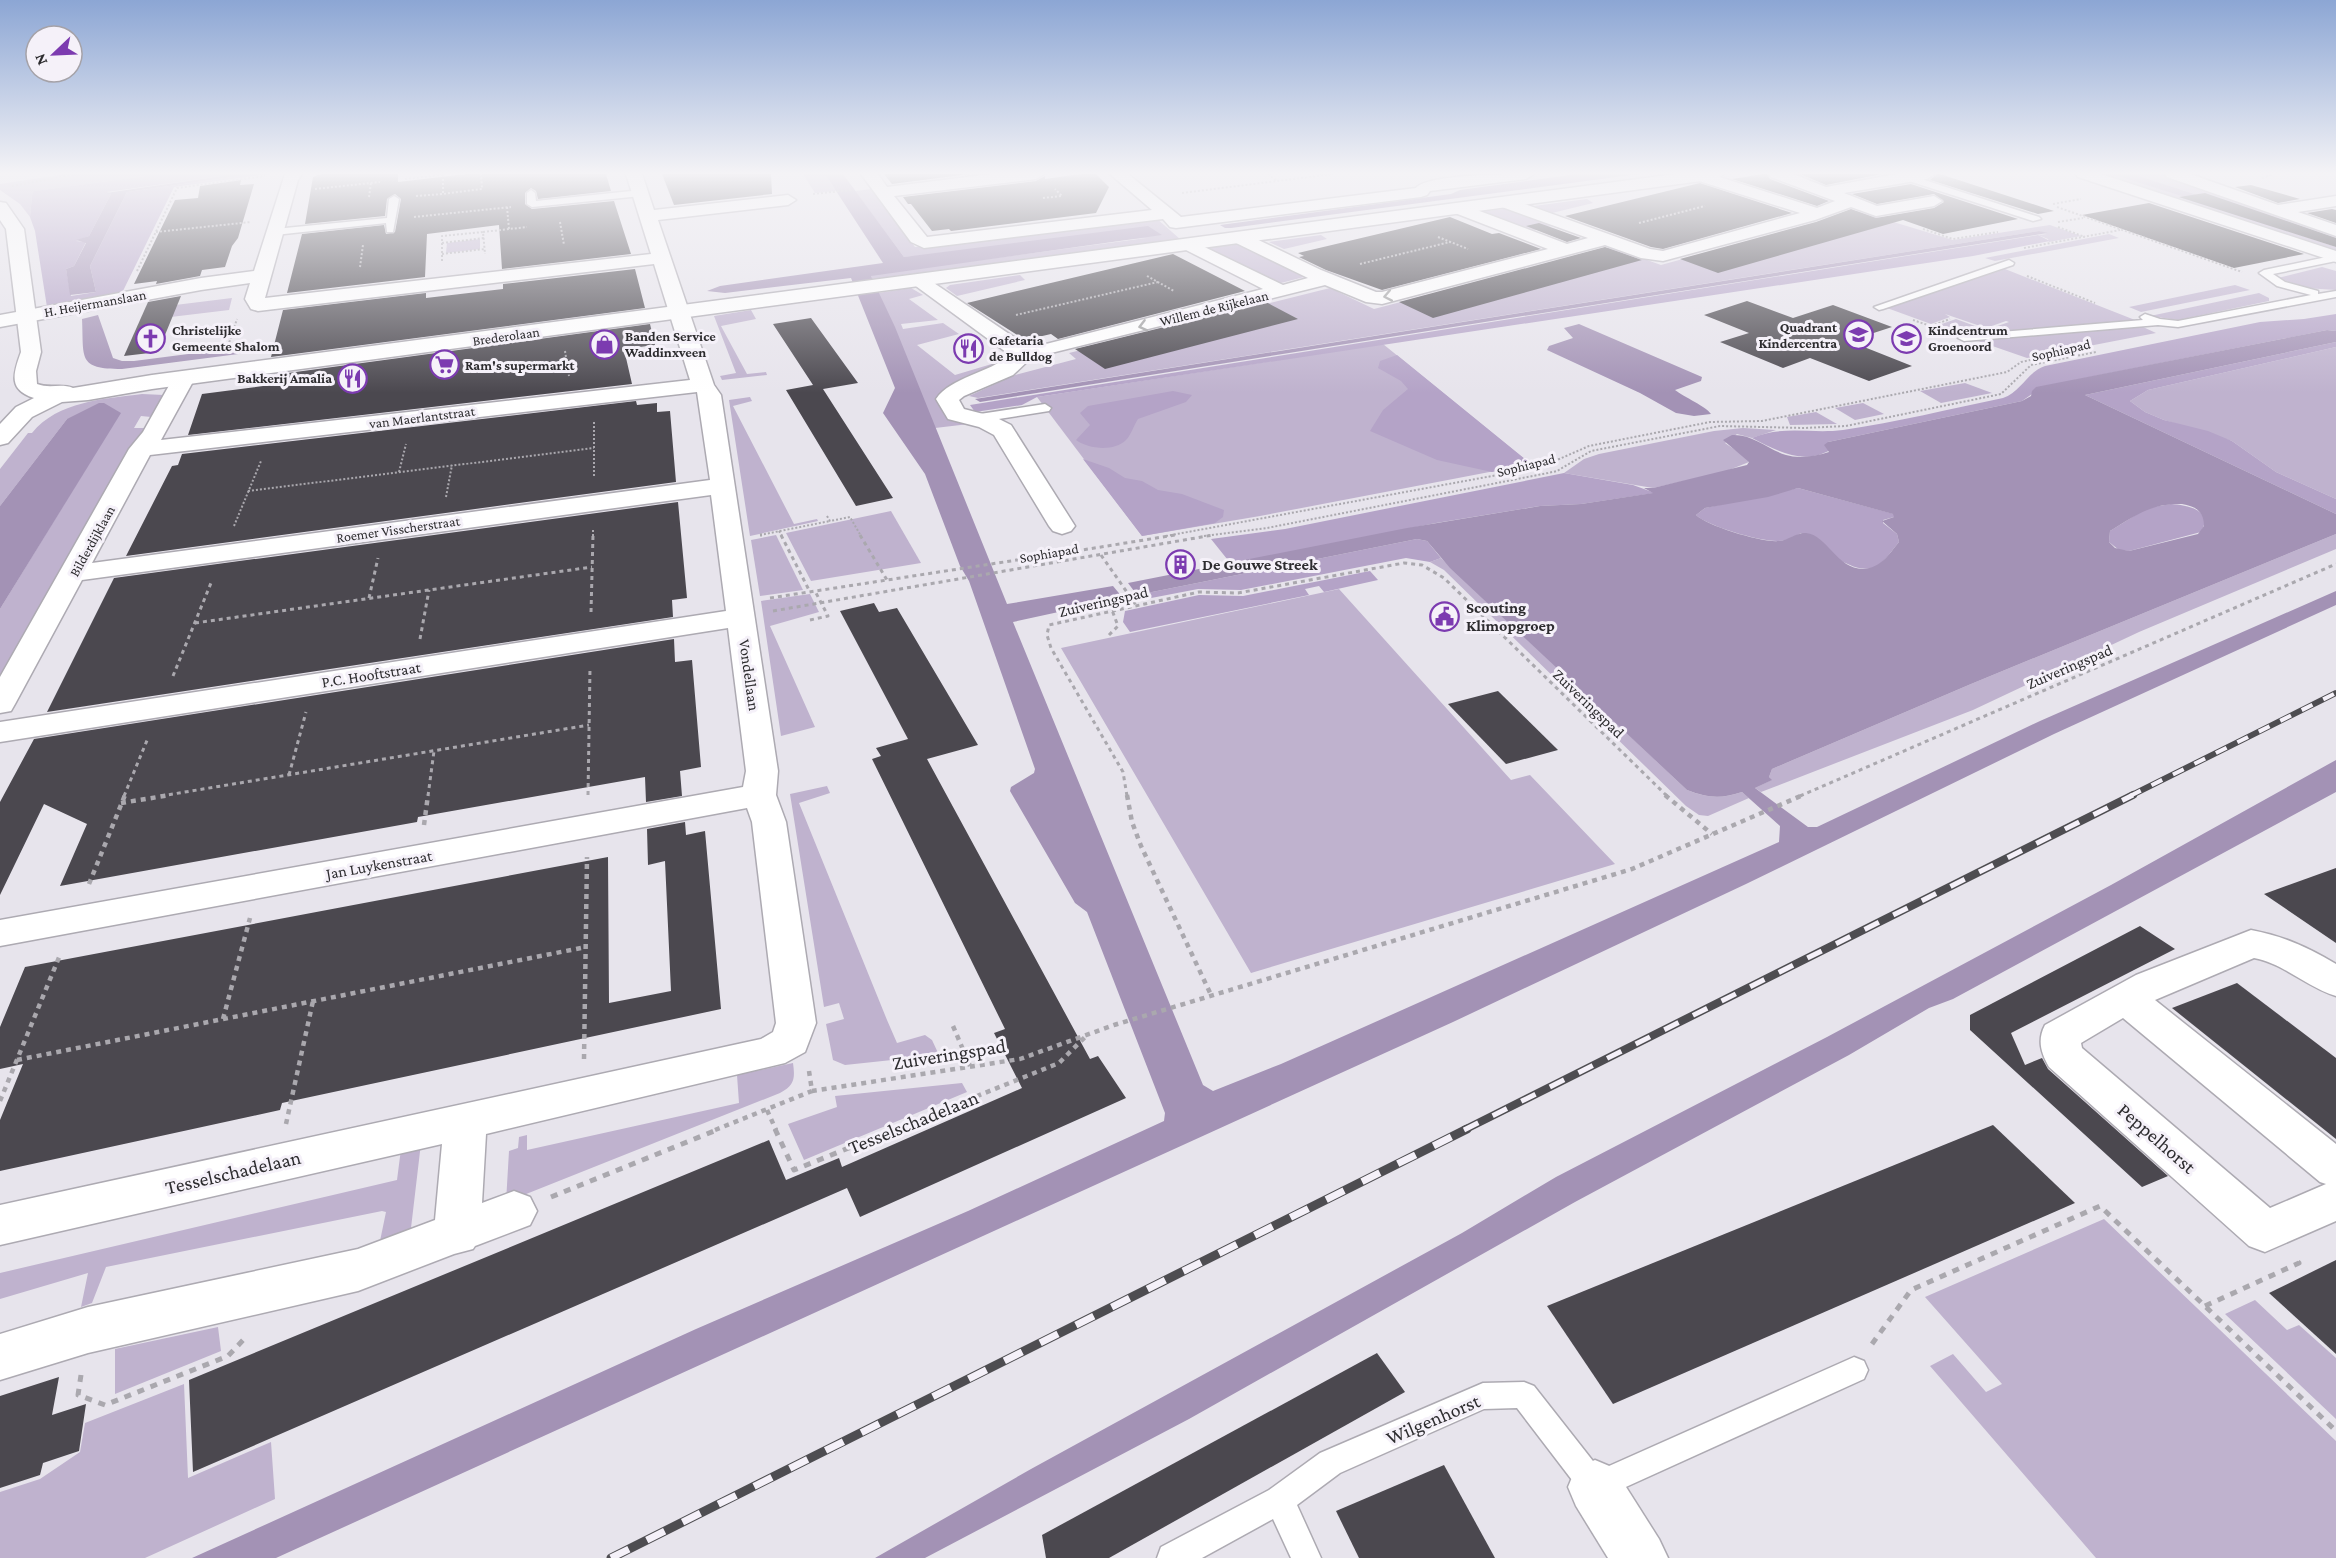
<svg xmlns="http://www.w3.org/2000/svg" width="2336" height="1558" viewBox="0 0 2336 1558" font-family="'Crimson Pro',serif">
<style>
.green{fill:#bfb2ce}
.forest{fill:#b4a3c7}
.water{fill:#a392b5;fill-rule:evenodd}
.building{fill:#4b484f}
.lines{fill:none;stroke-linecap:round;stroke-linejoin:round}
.service-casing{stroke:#adaab2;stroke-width:3}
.minor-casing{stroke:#adaab2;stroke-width:3}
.tertiary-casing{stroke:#adaab2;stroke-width:3}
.secondary-casing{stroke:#adaab2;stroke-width:3}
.path-far3{stroke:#aaa8ae;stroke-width:2;stroke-dasharray:2 2;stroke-linecap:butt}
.path-far2{stroke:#aaa8ae;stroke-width:3;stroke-dasharray:4 4;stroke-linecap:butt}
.path-far1{stroke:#aaa8ae;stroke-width:4.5;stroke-dasharray:5 5;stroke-linecap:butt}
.path{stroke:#aaa8ae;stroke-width:5;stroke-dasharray:7 7;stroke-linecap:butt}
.service{fill:#fff;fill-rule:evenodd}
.minor{fill:#fff;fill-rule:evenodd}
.tertiary{fill:#fff;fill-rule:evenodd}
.secondary{fill:#fff;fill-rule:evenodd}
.rail-far2-casing{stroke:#4e4d51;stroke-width:6}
.rail-far1-casing{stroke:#4e4d51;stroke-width:8}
.rail-casing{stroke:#4e4d51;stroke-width:9}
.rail-far2{stroke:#f5f1f9;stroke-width:4;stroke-dasharray:12;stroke-linecap:butt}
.rail-far1{stroke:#f5f1f9;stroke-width:5;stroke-dasharray:16;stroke-linecap:butt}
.rail{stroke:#f5f1f9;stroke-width:7;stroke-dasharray:20;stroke-linecap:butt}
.oneway{stroke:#a0a0a1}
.labels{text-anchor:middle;stroke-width:6;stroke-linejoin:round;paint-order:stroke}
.far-street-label{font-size:14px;fill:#2d2c2f;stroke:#f5f1f9}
.far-poi-label{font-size:14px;font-weight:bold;fill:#2d2c2f;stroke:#f5f1f9;text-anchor:start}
.poi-label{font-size:16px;font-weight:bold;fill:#2d2c2f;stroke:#f5f1f9;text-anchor:start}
.street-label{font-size:16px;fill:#2d2c2f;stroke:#f5f1f9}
.near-street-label{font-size:20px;fill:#2d2c2f;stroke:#f5f1f9}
</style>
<rect width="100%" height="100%" fill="#e7e4ec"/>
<g class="green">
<polygon points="66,174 73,174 54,178 79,174 161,174 35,191 32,195 30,217 20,204 0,190 0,184"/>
<polygon points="825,174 836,191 815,193 803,174"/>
<polygon points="2115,174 2336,247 2336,253 2102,175"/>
<polygon points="2133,174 2166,175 2173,180 2197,185 2206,191 2231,197 2317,227 2319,230 2336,236 2336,240"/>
<polygon points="871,189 915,247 1149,218 1156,218 1180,239 872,279 871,276 874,274 1146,238 904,257 855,191"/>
<polygon points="1587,199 1593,203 1552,213 1534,206"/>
<polygon points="1512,208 1556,225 1532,231 1478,212"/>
<polygon points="1857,211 1953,240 2050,225 2081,236 2049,242 2048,239 2038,235 2047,234 2039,231 978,398 969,396 1015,375 1076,359 1069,353 1330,288 1374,309 1611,247 1661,265"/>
<polygon points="2109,234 2119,238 1995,261 1985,258"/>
<polygon points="1321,235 1327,239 1284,249 1269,242"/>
<polygon points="480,239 480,249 446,253 447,243"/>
<path d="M 1243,244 C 1257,254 1274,263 1291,270 C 1298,272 1302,271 1308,276 L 1277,284 L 1266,280 L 1268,277 L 1208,248 Z"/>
<polygon points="2322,267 2336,271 2336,290 2305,288 2278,278"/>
<polygon points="2005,269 2135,320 2131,321 2133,323 1963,336 1936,326 1956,319 1986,330 2009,322 2006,321 1986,328 1945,314 1950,317 1931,324 1887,308"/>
<polygon points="1020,275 1025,280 957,296 946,288 950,285"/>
<polygon points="2235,285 2250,290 2141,312 2129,307"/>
<polygon points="911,288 923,295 909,299 938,320 901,324 903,329 943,323 959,334 917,345 955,375 995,363 999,366 940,394 939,404 945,416 969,424 935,428 878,293"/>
<polygon points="2259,293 2269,298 2269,301 2178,320 2150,316"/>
<polygon points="232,298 229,310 154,319 159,307"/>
<polygon points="751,310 756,319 721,326 747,374 766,372 767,375 722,380 720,376 736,373 714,316"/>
<polygon points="2143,327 2156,333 2027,358 1975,340"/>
<polygon points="1383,344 1531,464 1260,516 1142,536 1037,397"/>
<polygon points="2336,347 2336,499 2276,472 2232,441 2164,420 2145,412 2130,401 2148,390"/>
<polygon points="1965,383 1992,393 1941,403 1920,391"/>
<path d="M 142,394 L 164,395 L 151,417 L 141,416 L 134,428 L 145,428 L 122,463 L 0,677 L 0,609 L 120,413 L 67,419 L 0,506 L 0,469 L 28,433 L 32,433 C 58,401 104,399 142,394 Z"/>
<polygon points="750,397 752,401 733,406 794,524 817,519 818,521 750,536 729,400"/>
<polygon points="1863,403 1884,414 1855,420 1835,408"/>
<polygon points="1816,412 1837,424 1790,425 1787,417"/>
<polygon points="1743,428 1776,430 1752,438 1737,434 1725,443 1747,458 1749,462 1724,472 1653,488 1564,473 1584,459 1599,454 1714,431"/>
<polygon points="891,511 921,563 811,581 786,533"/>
<polygon points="2336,534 2336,549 2139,632 1973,710 1761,792 1755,788 1771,780 1769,777 1772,769 1971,684"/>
<polygon points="776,535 803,590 760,596 751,540"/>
<path d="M 1441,558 L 1687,790 C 1707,798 1722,799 1742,792 L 1749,798 L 1708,816 L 1699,815 L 1686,806 L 1444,570 L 1430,562 Z"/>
<polygon points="1339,589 1511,780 1530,775 1615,864 1251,973 1061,648"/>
<polygon points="810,594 819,612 770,626 815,727 781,736 761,601"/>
<polygon points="827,786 830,793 799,803 887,1020 897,1043 925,1035 932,1040 939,1055 845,1065 833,1060 826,1024 844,1019 839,1003 824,1007 790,794"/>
<path d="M 793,1063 C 795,1078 795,1085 780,1093 L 506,1202 L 509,1151 L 518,1148 L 519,1137 L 527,1135 L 527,1150 L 739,1103 L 737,1075 Z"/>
<polygon points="962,1083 967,1092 804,1160 788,1124 837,1107 835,1096"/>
<polygon points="421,1143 411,1228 380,1241 386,1212 382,1211 106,1267 92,1303 81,1307 88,1273 0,1299 0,1273 397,1180 401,1149"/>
<polygon points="2104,1219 2336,1441 2336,1558 2096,1558 1930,1366 1953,1354 1986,1392 2002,1384 1925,1297"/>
<polygon points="2255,1300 2287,1330 2299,1325 2336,1358 2336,1419 2225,1314"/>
<polygon points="218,1327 221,1351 115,1394 115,1349"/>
<polygon points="184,1384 188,1478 271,1442 275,1499 145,1558 0,1558 0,1492 40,1479 80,1452 85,1423"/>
</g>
<g class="forest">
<polygon points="161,174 235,174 107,192 111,194 89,236 76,241 86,242 74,266 66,269 71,296 96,292 90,266 127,192 253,174 268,174 174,187 122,293 47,307 35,231 30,217 32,195 34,191"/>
<polygon points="2038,235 2050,241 1973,256 1037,397 1022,405 975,412 970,405"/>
<path d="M 2336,314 L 2336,331 L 2327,330 L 2075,380 L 2032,394 L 2022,401 L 1828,442 L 1830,450 C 1803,466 1776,450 1752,438 C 1781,425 1812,434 1843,430 C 1897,422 1950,409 2003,398 C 2021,392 2027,372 2045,366 L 2260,322 L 2304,319 Z"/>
<polygon points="2336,342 2336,347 2148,390 2130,401 2145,412 2164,420 2208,431 2232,441 2276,472 2336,499 2336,514 2085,395"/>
<polygon points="1397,355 1531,464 1492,472 1437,460 1370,431 1383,410 1408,389 1401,381 1378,368 1380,361"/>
<path d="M 1173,391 L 1192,395 L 1186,402 L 1138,419 C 1134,425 1131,435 1126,440 C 1114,452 1088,449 1076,440 L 1090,425 L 1080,413 L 1088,406 Z"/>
<polygon points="1083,459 1109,468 1125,478 1142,481 1158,490 1182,494 1224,510 1223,517 1215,523 1142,536"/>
<polygon points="1564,473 1633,485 1655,493 1581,504 1540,506 1436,523 1231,564 1211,539 1285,529"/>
<path d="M 1798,488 L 1894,514 L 1894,517 L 1883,520 L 1883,523 L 1897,534 L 1899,542 C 1893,549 1887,558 1880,564 C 1859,582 1819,545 1801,533 C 1794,537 1787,541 1778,541 C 1762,542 1707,526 1696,515 L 1705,508 Z"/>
<path d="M 2171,504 C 2187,505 2214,510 2201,532 L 2129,551 L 2119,550 L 2109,542 L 2110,531 L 2147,508 Z"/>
<polygon points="1417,539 1427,541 1441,558 1430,562 1406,558 1241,590 1198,589 1146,599 1137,595"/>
<polygon points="1370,571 1378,580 1324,592 1319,586 1305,589 1309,595 1130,632 1123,622 1125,611 1199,595 1243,596"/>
</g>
<g class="water">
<polygon points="235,174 253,174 127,192 90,266 96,292 70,295 66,269 74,266 86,243 76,240 89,236 111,194 106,193"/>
<path d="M 825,174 L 843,174 L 904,257 L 1148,226 L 1162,235 L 871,276 L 895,327 L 1007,604 L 1113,586 L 1123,598 L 1013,622 L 1203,1085 L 1213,1091 L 1281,1064 L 1779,842 L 1780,826 L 1742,792 C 1721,799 1708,798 1687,790 L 1450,568 L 1427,541 L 1417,539 L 1137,595 L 1128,583 L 1407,528 L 1540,506 L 1581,504 L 1653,493 L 1644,488 L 1653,488 L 1747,465 L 1749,462 L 1723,440 L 1732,435 C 1753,434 1767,449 1786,455 C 1799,459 1816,456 1829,452 L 1824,445 L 1828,442 L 2022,401 L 2031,396 L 2032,391 L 2036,387 L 2327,330 L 2336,331 L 2336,342 L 2085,395 L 2336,514 L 2336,534 L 1971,684 L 1772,769 L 1769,777 L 1772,780 L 1755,788 L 1808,827 L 1817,827 L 2040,721 L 2336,591 L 2336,605 L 2054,734 L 1746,884 L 1453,1022 L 276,1558 L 192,1558 L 696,1329 L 968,1211 L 1164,1121 L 1165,1113 L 1087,912 L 1075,903 L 1010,791 L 1011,787 L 1034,773 L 1035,769 L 969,581 L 960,566 L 925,474 L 883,413 L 895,388 L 851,278 L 725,293 L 707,291 L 720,286 L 883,263 ZM 1798,488 L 1893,514 L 1894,517 L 1882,521 L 1897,534 L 1899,542 C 1889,554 1881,568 1863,569 C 1837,569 1827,535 1806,533 C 1797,532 1789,540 1779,541 C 1763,543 1707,526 1696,515 L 1705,508 L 1768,497 ZM 2182,504 C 2195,506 2204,511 2204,526 L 2198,534 L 2129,551 L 2115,548 L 2109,542 L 2110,531 C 2135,516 2151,503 2182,504 Z"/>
<polygon points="1578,174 1639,174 1231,228 1225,228 1220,225 1451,194 1460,190"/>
<polygon points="2133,174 2336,240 2241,215 2115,175"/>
<polygon points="2039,231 2048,233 980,402 975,399"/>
<path d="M 623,298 L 620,305 L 122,369 C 77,369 84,358 82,319 L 98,315 L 113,358 L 122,361 L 134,361 Z"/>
<path d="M 1579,324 L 1702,377 L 1701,381 L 1675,390 C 1684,397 1707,407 1711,414 L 1694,416 L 1676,413 L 1640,393 L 1547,350 L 1549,346 L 1573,338 L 1564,328 Z"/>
<polygon points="99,403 104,403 121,413 0,609 0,506 67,419"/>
<polygon points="2336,760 2336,792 1953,999 1929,1008 1849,1055 1575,1202 1189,1419 925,1558 875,1558 1031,1469 1462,1233 1556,1177 1827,1037 2111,885"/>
</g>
<g class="building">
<polygon points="321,174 398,174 398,182 466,174 606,174 611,191 538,199 536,191 531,188 525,193 525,204 532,209 614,201 631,254 502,269 499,225 427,234 425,277 287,293 302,234 384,225 386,234 395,232 401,199 395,194 387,199 385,216 305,224 313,177"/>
<polygon points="662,174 771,174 772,194 674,205"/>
<polygon points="884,174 969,174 892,184"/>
<polygon points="1081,174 1096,174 1109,187 1096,213 951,231 949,229 932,231 911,204 908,204 903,197 1036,181 1045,176 1045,179"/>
<polygon points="1763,174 1767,174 1770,179 1829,201 1817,206 1732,179"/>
<polygon points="1800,174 1882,174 1826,185"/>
<polygon points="1937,174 1940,174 2054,211 2038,214 1930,180"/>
<polygon points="241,180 240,185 254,184 238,238 232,246 225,267 202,270 200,276 156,284 157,281 134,284 175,200 198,198 200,186"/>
<polygon points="1700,183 1792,213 1663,249 1651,247 1565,216"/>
<polygon points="1911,184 2018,219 1943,234 1903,220 1718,273 1680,259 1816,222 1851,209 1876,218 1934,208 1944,202 1934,194 1877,204 1852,194"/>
<polygon points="2251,185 2300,199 2278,203 2235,187"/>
<polygon points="2205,193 2336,238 2336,247 2179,197"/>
<polygon points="2149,203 2304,254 2234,268 2082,215"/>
<polygon points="2332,209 2336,210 2336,223 2307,213"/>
<polygon points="1450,217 1492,234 1499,233 1541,249 1382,290 1326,270 1299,257 1304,256 1298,253"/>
<polygon points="1539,223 1581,238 1567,242 1526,226"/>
<polygon points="1605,247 1642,260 1433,318 1399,302"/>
<polygon points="1173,254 1245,291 1058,339 1051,334 1025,340 967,303"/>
<polygon points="635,269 645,308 271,357 283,310 426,293 426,298 503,289 503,284"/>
<polygon points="181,296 158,352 124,356 148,302"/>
<polygon points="1747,301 1793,318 1833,305 1892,327 1849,341 1912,366 1869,381 1810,358 1783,368 1720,342 1749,333 1704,315"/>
<polygon points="1266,302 1298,319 1105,369 1075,349"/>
<polygon points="811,318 858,383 823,389 893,498 856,506 786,390 813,385 773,324"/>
<polygon points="650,324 655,345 624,349 632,384 188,435 202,394 263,386 266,376"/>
<polygon points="636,401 637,405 657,403 657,412 670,411 676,482 126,556 172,466 178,465 182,454"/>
<polygon points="678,502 687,598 672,600 673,617 47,712 114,578"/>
<polygon points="874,603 879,612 897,608 978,745 927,759 1090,1059 1098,1056 1126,1098 860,1217 847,1188 193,1472 189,1380 769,1140 786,1180 839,1158 842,1167 1022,1088 994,1033 1005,1029 872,759 881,756 876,748 908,739 840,611"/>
<polygon points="674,639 675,662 692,660 701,767 680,771 682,796 646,802 645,777 418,817 417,822 60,886 87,824 44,804 0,895 0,802 34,739"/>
<polygon points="1498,691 1558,750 1506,764 1448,704"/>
<polygon points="685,822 686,835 705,831 721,1009 282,1103 280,1110 0,1171 0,1120 23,1064 0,1069 0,1027 25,967 608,857 609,1003 671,991 665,861 648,865 647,829"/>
<polygon points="2336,868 2336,943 2264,894"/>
<polygon points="2140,926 2175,949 2011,1033 2025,1065 2042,1058 2048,1069 2168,1176 2142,1187 1970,1030 1970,1015"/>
<polygon points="2237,983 2336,1058 2336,1139 2172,1008"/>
<polygon points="1993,1125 2075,1203 1613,1404 1547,1306"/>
<polygon points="2336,1260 2336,1354 2269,1293"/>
<polygon points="1377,1353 1405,1392 1109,1558 1046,1558 1042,1535"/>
<polygon points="59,1377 52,1415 86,1404 79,1451 43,1463 40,1475 0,1488 0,1396"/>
<polygon points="1444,1465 1495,1558 1359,1558 1336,1511"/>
</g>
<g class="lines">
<defs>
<g id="service">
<polygon points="1909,175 2039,217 2041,219 2033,221 1906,180 1905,178"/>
<polygon points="531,190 535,193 536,201 641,190 645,193 641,196 532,207 527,204 527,193"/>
<polygon points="394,196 399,199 393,232 387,232 386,223 275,235 270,232 275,229 387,218 389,199"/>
<polygon points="2336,255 2336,261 2273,274 2285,282 2318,291 2318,294 2336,291 2336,297 2178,327 2158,325 1964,341 1958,338 1964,335 2143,320 2140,317 2145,314 2160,319 2178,321 2311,295 2277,286 2259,273 2264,270"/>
<polygon points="2009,260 2014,263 2013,265 1883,309 1879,310 1874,307"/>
<polygon points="1045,404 1051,408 1049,411 973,423 967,419 973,415"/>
<polygon points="1854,1357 1864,1361 1868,1370 1864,1379 1595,1501 1585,1497 1517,1408 1484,1409 1340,1473 1297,1505 1321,1558 1291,1558 1273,1519 1202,1558 1157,1558 1161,1547 1269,1490 1320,1453 1483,1383 1524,1382 1534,1386 1600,1470"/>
</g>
<g id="minor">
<path d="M 285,174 L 302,174 L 298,180 L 265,298 L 651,254 L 626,174 L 642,174 L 654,210 L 788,195 L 796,200 L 788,205 L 658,220 L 714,385 L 721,395 L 778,771 L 776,795 L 786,822 L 816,1023 L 805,1052 L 785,1063 L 486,1134 L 482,1203 L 514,1191 L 530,1197 L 537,1211 L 530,1225 L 475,1246 L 473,1249 L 454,1254 L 358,1291 L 88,1353 L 0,1380 L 0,1334 L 88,1307 L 358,1249 L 435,1220 L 442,1144 L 0,1245 L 0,1205 L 738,1044 L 761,1039 L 773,1032 L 776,1023 L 752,822 L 747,808 L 0,946 L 0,920 L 743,787 L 746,771 L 728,628 L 0,742 L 0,722 L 726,611 L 711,495 L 82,580 L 15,704 L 11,711 L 0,713 L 0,677 L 129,449 L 143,432 L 176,373 L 184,372 L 192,373 L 195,378 L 161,440 L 690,380 L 654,264 L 258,311 L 251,309 L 245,299 L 250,283 L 201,290 L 0,327 L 0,315 L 201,278 L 254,271 ZM 697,392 L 710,480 L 92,563 L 150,455 Z"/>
<path d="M 861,174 L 878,174 L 887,187 L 991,174 L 1044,174 L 1036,179 L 894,196 L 927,237 L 1152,210 L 1110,174 L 1128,174 L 1181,217 L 1416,188 C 1427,174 1513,174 1534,174 L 1526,179 L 1430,191 L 1427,195 L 1421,197 L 1176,228 L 1170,227 L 1163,219 L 924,248 L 911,242 Z"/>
<path d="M 1696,174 L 1710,174 L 1817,208 L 1835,201 L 1771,177 L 1769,174 L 1793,174 L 1826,187 L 1897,174 L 1935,174 L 1927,179 L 1844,193 L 1877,206 L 1934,196 L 1942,201 L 1934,206 L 1876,216 L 1851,207 L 1815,220 L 1663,261 L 1641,258 L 1605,245 L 1382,304 L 1366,302 L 1325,285 L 1031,358 L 1013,375 L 964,396 L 959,400 L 964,409 L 995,417 L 1011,425 L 1075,526 L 1071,531 L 1062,534 L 1053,531 L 1049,526 L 994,435 L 979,427 L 948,419 L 936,399 C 951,377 989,373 1010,355 L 909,281 L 911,277 L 925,277 L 1027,346 L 1046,344 L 1263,289 L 1184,249 L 1181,245 L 1184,241 L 1190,240 L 1283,285 L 1308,278 L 1234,242 L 1231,238 L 1234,234 L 1246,234 L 1321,270 L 1376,292 L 1382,292 L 1548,249 L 1455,213 L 1453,209 L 1461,204 L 1567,244 L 1588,238 L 1502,207 L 1500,203 L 1502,199 L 1508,198 L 1650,249 L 1663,251 L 1800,213 L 1696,180 L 1694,177 Z"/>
<polygon points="2165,174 2190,174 2278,205 2336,196 2336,206 2298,212 2336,225 2336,236 2167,177"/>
<path d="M 2251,930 C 2283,936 2308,947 2336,964 L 2336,996 C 2306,987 2285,964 2254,958 L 2155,1000 L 2336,1144 L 2336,1221 L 2265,1252 L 2249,1246 L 2049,1067 C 2041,1053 2037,1040 2045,1025 L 2136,975 ZM 2123,1018 L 2320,1182 L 2326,1184 L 2270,1208 L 2082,1048 L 2081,1043 Z"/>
<polygon points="1595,1460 1614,1468 1659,1539 1668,1558 1608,1558 1576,1506 1568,1487 1576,1468"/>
</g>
<path id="tertiary" d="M 1676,174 L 1724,174 L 1716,179 L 152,389 L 88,400 L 62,402 L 32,417 L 8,443 L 0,445 L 0,424 L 16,407 L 34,398 C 8,390 13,374 21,352 L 6,229 L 0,220 L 0,202 L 6,203 L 24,229 L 41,352 L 36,371 L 37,384 C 50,389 61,383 73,388 L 152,375 Z"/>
<polygon id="secondary" points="2076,174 2101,174 2336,251 2336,262 2078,177"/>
</defs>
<use href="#service" class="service-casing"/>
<use href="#minor" class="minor-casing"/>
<use href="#tertiary" class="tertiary-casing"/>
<use href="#secondary" class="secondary-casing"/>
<g class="path-far3">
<polyline points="1268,174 1277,181"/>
<polyline points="443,175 443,194 482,189 481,174"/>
<polyline points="2262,178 2273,174"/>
<polyline points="405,179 443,175"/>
<polyline points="12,186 76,174"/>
<polyline points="315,189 380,182"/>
<polyline points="1182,193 1333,174"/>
<polyline points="813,194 851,190"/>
<polyline points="416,196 443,194"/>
<polyline points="369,197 371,183"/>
<polyline points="1043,198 1062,196 1055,189"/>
<polyline points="2053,204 2081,199"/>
<polyline points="507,207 509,229"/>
<polyline points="2057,207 2242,272"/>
<polyline points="414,217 511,207"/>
<polyline points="560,222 564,245"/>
<polyline points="2058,222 2083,218"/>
<polyline points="1639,223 1705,206"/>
<polyline points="2058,227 2085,237"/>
<polyline points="1923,229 1953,239 1998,232"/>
<polyline points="156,232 251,222"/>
<polyline points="483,232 527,227"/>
<polyline points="1438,237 1468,249"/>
<polyline points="442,243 484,238"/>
<polyline points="2024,248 2120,230"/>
<polyline points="442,254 485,249"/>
<polyline points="442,261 442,236 483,232 485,254"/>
<polyline points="1360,264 1450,242"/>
<polyline points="360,267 363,245"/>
<polyline points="137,271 177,188 265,176"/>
<polyline points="1147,276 1174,291"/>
<polyline points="2027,276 2095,303"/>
<polyline points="1016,315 1158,282"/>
<polyline points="1913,320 1942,330"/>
<polyline points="1931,326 1950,319"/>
<polyline points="228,346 237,319"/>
<polyline points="565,351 569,376"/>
<polyline points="594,422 594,477"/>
<polyline points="399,472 406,444"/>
<polyline points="248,491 594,448"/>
<polyline points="446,497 452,465"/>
<polyline points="827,516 830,521 850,517 861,536"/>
<polyline points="234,526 261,461"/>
<polyline points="779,531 782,536"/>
<polyline points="760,535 830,521"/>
<polyline points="593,536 593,530"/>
<polyline points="1166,536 1541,467 1589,446 1710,422 1762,421 2007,372 2021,362 2049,356"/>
<polyline points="1204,536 1267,528 1548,473 1557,471 1591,451 1720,426 1804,428 1846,426 2001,394 2031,365 2096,352"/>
</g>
<g class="path-far2">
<polyline points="760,535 762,535"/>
<polyline points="781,535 810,592"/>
<polyline points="860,535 887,580"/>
<polyline points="1076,551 1175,535"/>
<polyline points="1101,555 1136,605"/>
<polyline points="369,598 378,558"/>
<polyline points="770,598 1056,554"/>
<polyline points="773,611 1213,535"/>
<polyline points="591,612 593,535"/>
<polyline points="810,620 828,616 815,591"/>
<polyline points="195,623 592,567"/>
<polyline points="1109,635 1118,626 1112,610"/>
<polyline points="420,639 429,590"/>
<polyline points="173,676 211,583"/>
<polyline points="289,775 306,712"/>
<polyline points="588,795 590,668"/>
<polyline points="124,796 148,738"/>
<polyline points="161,796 589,725"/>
<polyline points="428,796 434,751"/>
<polyline points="1127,796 1123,772 1051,648 1047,635 1049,625 1199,592 1238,593 1404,563 1422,565 1444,578 1667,796"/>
<polyline points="1800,796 2336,564"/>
</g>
<g class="path-far1">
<polyline points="1127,795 1132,822 1141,846 1212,997"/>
<polyline points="1665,795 1712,834"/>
<polyline points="121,803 170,795"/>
<polyline points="424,825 428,795"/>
<polyline points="89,884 125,795"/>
<polyline points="223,1019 250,918"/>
<polyline points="953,1026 970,1066"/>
<polyline points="584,1059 587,857"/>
<polyline points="17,1060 586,947"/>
<polyline points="809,1071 812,1091 1020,1059 1114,1025 1632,869 1803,795"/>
<polyline points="0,1101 60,955"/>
<polyline points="767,1110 776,1130"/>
<polyline points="286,1124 313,1001"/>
<polyline points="715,1130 812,1091"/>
<polyline points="893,1130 1059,1063 1085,1037"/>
</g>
<g class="path">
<polyline points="775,1129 794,1170 896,1129"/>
<polyline points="551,1197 719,1129"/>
<polyline points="2205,1306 2299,1263 2296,1260"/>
<polyline points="1872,1344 1911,1290 2100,1206 2336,1431"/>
<polyline points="81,1375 78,1395 105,1405 228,1356 246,1337"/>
</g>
<use href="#service" class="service"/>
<use href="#minor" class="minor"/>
<use href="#tertiary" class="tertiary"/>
<use href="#secondary" class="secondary"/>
<defs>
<polyline id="rail-far2" points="2130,796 2336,693"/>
<polyline id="rail-far1" points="1464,1130 2133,795"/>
<polyline id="rail" points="611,1558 1467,1129"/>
</defs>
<use href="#rail-far2" class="rail-far2-casing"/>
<use href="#rail-far1" class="rail-far1-casing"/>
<use href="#rail" class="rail-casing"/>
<use href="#rail-far2" class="rail-far2"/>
<use href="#rail-far1" class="rail-far1"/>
<use href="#rail" class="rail"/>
</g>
<defs><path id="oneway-chevron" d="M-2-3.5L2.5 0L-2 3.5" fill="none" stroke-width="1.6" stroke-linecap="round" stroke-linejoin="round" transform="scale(1.5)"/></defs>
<g class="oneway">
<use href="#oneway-chevron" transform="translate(1388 296) rotate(169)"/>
<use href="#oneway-chevron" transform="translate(1143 326) rotate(166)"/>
</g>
<linearGradient id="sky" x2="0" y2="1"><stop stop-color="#8ca6d4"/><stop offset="0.44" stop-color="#f4f3f6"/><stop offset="1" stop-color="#f4f3f6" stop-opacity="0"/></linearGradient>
<rect width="2336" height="393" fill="url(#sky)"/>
<defs>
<symbol id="school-ring" viewBox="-11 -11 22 22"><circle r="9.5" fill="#f5f1f9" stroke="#7c3bb0" stroke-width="1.5"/><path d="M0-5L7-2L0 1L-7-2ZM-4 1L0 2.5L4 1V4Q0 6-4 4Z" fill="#7c3bb0"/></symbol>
<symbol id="church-ring" viewBox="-11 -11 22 22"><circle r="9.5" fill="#f5f1f9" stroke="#7c3bb0" stroke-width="1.5"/><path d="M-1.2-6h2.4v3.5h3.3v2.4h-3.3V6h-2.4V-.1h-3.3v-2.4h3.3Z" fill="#7c3bb0"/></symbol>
<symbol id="shop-ring" viewBox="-11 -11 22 22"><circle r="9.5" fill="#f5f1f9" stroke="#7c3bb0" stroke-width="1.5"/><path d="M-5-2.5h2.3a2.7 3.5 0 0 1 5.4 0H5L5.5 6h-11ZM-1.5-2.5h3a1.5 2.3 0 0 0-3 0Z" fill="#7c3bb0"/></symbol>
<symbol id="restaurant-ring" viewBox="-11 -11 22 22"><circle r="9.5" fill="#f5f1f9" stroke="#7c3bb0" stroke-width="1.5"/><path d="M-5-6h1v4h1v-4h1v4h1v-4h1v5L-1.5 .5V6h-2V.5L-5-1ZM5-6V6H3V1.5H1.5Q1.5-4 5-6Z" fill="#7c3bb0"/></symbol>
<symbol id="supermarket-ring" viewBox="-11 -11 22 22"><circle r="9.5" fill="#f5f1f9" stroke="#7c3bb0" stroke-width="1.5"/><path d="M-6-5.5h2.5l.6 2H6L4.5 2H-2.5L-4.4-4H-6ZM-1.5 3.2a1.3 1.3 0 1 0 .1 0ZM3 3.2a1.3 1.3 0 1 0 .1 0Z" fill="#7c3bb0"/></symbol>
<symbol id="building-ring" viewBox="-11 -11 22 22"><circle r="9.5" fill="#f5f1f9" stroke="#7c3bb0" stroke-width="1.5"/><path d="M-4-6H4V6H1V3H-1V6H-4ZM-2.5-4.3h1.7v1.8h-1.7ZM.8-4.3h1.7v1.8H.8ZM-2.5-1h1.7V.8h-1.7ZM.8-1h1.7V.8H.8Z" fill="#7c3bb0"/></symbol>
<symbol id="civic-ring" viewBox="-11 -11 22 22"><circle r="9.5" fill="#f5f1f9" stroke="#7c3bb0" stroke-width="1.5"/><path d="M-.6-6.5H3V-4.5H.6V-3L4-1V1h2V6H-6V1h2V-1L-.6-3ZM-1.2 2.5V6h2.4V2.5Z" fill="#7c3bb0"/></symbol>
</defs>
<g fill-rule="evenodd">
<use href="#school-ring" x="1842" y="318" width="33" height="33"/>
<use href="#church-ring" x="134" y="322" width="33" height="33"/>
<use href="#school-ring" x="1890" y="322" width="33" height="33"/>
<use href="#shop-ring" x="588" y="328" width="33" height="33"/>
<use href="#restaurant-ring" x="952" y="332" width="33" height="33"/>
<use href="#supermarket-ring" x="428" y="348" width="33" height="33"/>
<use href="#restaurant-ring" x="336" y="362" width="33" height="33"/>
<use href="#building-ring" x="1164" y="548" width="33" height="33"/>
<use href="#civic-ring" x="1428" y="600" width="33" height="33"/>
</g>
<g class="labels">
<g class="far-street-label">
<text transform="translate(95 303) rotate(-10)" y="5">H. Heijermanslaan</text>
<text transform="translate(1214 308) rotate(-14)" y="5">Willem de Rijkelaan</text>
<text transform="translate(506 336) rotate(-8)" y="5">Brederolaan</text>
<text transform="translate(2061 350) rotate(-13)" y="5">Sophiapad</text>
<text transform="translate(422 417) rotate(-7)" y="5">van Maerlantstraat</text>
<text transform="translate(1526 465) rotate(-14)" y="5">Sophiapad</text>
<text transform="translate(398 529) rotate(-8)" y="5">Roemer Visscherstraat</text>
<text transform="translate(92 541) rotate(-61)" y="5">Bilderdijklaan</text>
<text transform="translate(1049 553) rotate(-10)" y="5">Sophiapad</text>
</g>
<g class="far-poi-label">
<text x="1837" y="332" text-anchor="end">Quadrant<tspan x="1837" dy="16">Kindercentra</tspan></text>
<text x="172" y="335">Christelijke<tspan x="172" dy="16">Gemeente Shalom</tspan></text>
<text x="1928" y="335">Kindcentrum<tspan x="1928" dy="16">Groenoord</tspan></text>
<text x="625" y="341">Banden Service<tspan x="625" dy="16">Waddinxveen</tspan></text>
<text x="989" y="345">Cafetaria<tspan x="989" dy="16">de Bulldog</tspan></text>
<text x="465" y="370">Ram's supermarkt</text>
<text x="332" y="383" text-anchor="end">Bakkerij Amalia</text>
</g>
<g class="poi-label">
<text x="1202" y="570">De Gouwe Streek</text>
<text x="1466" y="613">Scouting<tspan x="1466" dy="18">Klimopgroep</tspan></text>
</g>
<g class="street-label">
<text transform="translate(1103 601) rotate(-13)" y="6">Zuiveringspad</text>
<text transform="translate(2069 666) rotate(-23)" y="6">Zuiveringspad</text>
<text transform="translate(371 674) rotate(-9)" y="6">P.C. Hooftstraat</text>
<text transform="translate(750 675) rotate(82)" y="6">Vondellaan</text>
<text transform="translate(1589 703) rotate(44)" y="6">Zuiveringspad</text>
<text transform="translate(379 864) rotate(-10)" y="6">Jan Luykenstraat</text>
</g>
<g class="near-street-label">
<text transform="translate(949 1054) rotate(-9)" y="7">Zuiveringspad</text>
<text transform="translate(913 1122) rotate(-22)" y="7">Tesselschadelaan</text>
<text transform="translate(2157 1138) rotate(41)" y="7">Peppelhorst</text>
<text transform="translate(233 1172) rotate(-13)" y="7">Tesselschadelaan</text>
<text transform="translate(1433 1419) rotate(-23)" y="7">Wilgenhorst</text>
</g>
</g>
<g transform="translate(54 54) rotate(247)"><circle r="28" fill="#f5f1f9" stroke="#a5a2a8" stroke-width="1.5"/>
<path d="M0-4.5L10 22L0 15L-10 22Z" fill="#7c3bb0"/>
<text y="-9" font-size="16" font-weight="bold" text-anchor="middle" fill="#2d2c2f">N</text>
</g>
</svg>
